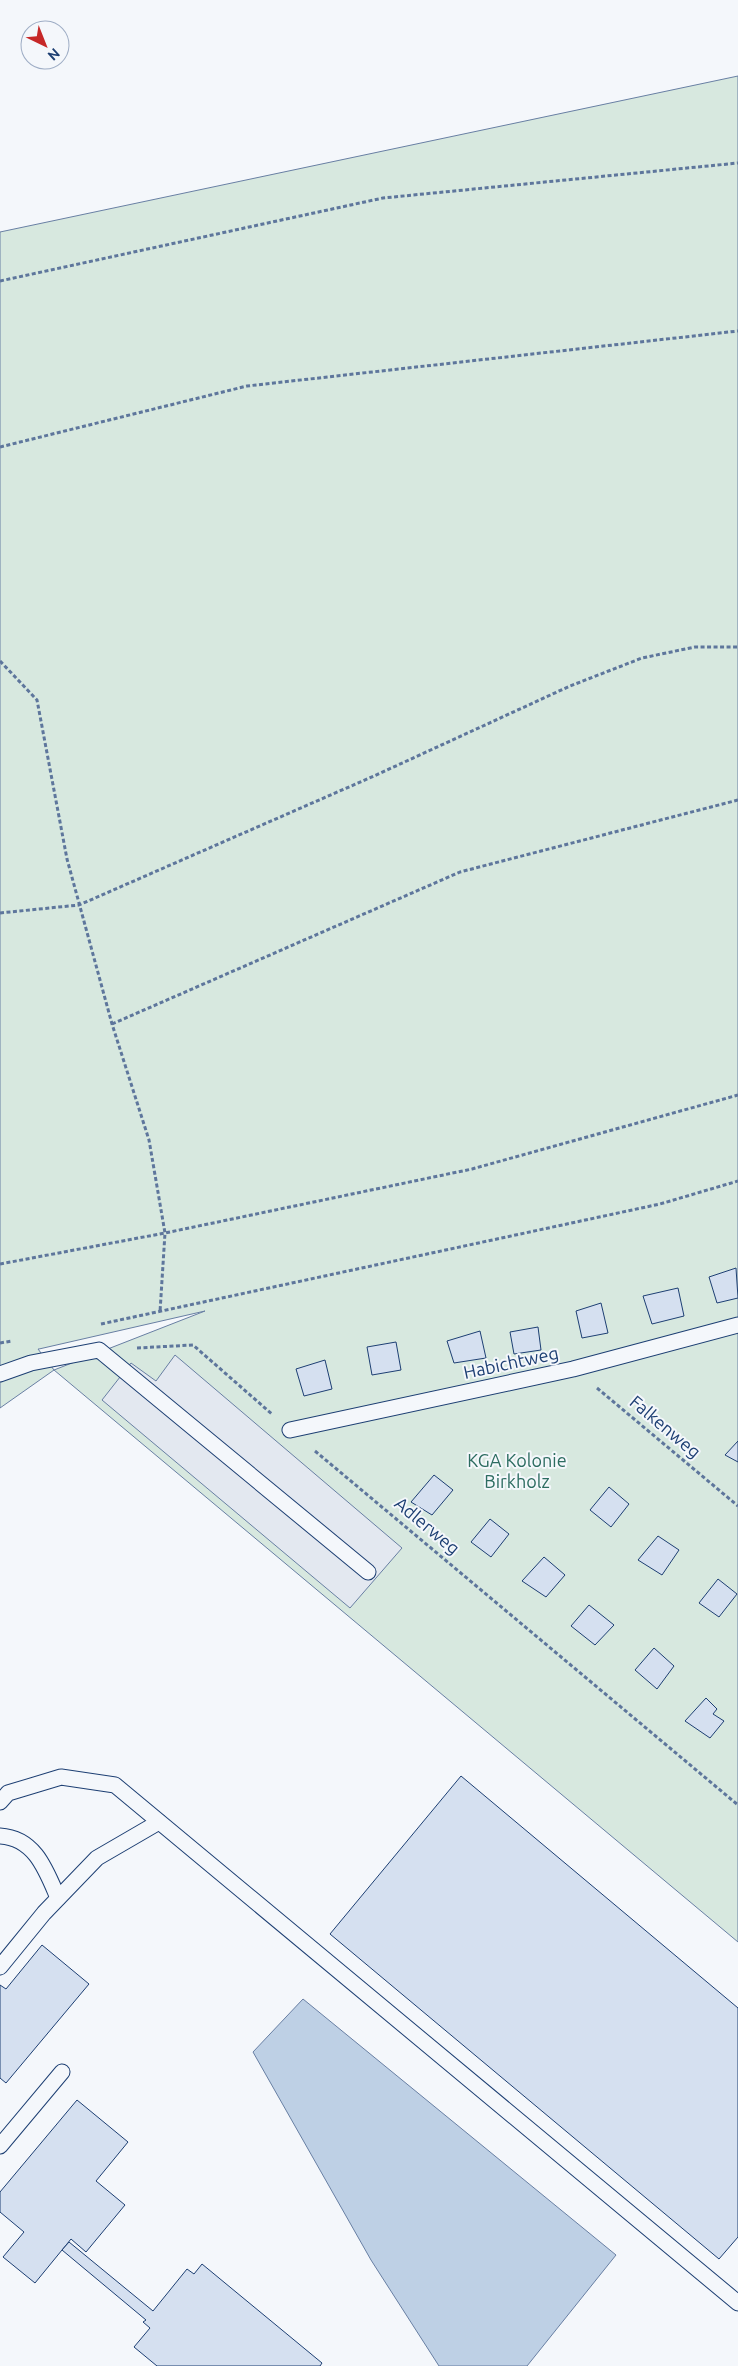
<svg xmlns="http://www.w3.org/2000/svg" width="738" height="2366" viewBox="0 0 738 2366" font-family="Ubuntu,sans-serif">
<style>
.green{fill:#d7e8df;stroke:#687fa3;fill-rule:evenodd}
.parking{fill:#e3e8f0;stroke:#687fa3}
.water{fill:#bed0e5;stroke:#687fa3}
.building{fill:#d5e0f0;stroke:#1d3f73}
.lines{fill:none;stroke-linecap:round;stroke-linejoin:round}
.lane-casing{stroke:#1d3f73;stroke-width:17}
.path{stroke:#5e769c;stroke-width:3;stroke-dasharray:4 2.5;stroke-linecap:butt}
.lane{stroke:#f4f7fb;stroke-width:15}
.labels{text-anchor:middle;stroke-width:4;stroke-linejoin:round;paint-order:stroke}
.street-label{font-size:18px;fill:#1d3f73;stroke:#f4f7fb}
.park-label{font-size:18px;fill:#2c6c60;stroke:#f4f7fb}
</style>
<rect width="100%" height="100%" fill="#f4f7fb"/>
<path class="green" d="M 738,76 L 738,1942 L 54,1370 L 0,1408 L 0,232 ZM 205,1311 L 54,1370 L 38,1349 L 39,1349 Z"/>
<polygon class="parking" points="175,1355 402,1548 350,1608 102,1400 131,1363 156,1381"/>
<polygon class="water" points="303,1999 616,2255 527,2366 439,2366 371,2260 253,2052"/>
<g class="building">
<polygon points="736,1268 738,1298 717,1303 709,1277"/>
<polygon points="678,1288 684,1316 652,1324 643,1296"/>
<polygon points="601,1303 608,1333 582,1338 576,1311"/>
<polygon points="538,1327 541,1350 514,1354 510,1332"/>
<polygon points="480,1331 486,1358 454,1363 447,1341"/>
<polygon points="396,1342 401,1370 372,1375 367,1347"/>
<polygon points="325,1360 332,1389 304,1396 296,1369"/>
<polygon points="738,1441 738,1462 725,1455"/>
<polygon points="434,1475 453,1490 432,1515 411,1502"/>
<polygon points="609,1487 629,1504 611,1527 590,1510"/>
<polygon points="490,1519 509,1534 491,1557 471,1542"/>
<polygon points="658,1536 679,1550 662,1575 638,1560"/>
<polygon points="544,1557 565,1575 546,1597 522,1581"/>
<polygon points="718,1579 737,1594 719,1617 699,1603"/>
<polygon points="589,1605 614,1625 595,1645 571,1626"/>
<polygon points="654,1648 674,1666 657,1689 635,1670"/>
<polygon points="706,1698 717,1709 713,1714 724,1721 710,1738 685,1721"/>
<polygon points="461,1776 738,2008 738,2237 719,2259 330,1934"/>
<polygon points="42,1945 89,1984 6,2083 0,2078 0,1985 6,1989"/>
<polygon points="77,2100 128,2142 96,2181 125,2205 86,2252 71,2239 35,2283 3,2257 24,2232 0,2212 0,2192"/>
<polygon points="69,2242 153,2311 187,2269 194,2274 202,2264 322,2363 320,2366 157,2366 134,2347 150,2328 143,2322 146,2320 62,2250"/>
</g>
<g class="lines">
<defs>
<g id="lane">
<polyline points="0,1374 31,1363 99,1350 368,1572"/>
<polyline points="290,1430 573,1369 738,1325"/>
<polyline points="0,1802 8,1793 61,1777 115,1785 738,2303"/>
<path d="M 0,1836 C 35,1838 46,1870 58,1898"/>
<polyline points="0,1967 44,1913 97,1858 159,1822"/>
<polyline points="0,2146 62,2072"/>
</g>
</defs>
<use href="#lane" class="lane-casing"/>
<g class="path">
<polyline points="0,281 383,198 738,163"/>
<polyline points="0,447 247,386 738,331"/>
<polyline points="0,661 37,700 67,859 112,1024 149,1140 165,1233 160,1312"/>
<polyline points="0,913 79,905 374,776 570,686 642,658 695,647 738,647"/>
<polyline points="112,1024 460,872 738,800"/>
<polyline points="0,1264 165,1233 472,1169 738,1095"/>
<polyline points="101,1324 660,1204 738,1181"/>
<polyline points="0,1343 12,1341"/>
<polyline points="137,1348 193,1345 273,1415"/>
<polyline points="597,1388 738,1506"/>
<polyline points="315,1451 738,1805"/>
</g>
<use href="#lane" class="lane"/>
</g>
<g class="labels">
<g class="street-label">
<text transform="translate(511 1363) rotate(-12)" y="6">Habichtweg</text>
<text transform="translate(665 1427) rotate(40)" y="6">Falkenweg</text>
<text transform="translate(427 1526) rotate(40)" y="6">Adlerweg</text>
</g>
<g class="park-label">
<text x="517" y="1467">KGA Kolonie<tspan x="517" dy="21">Birkholz</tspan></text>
</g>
</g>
<g transform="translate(45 45) rotate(137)"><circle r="24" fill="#f4f7fb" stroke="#9eadc5"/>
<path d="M0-4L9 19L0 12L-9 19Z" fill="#c62828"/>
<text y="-8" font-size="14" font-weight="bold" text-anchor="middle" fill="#1d3f73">N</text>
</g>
</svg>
